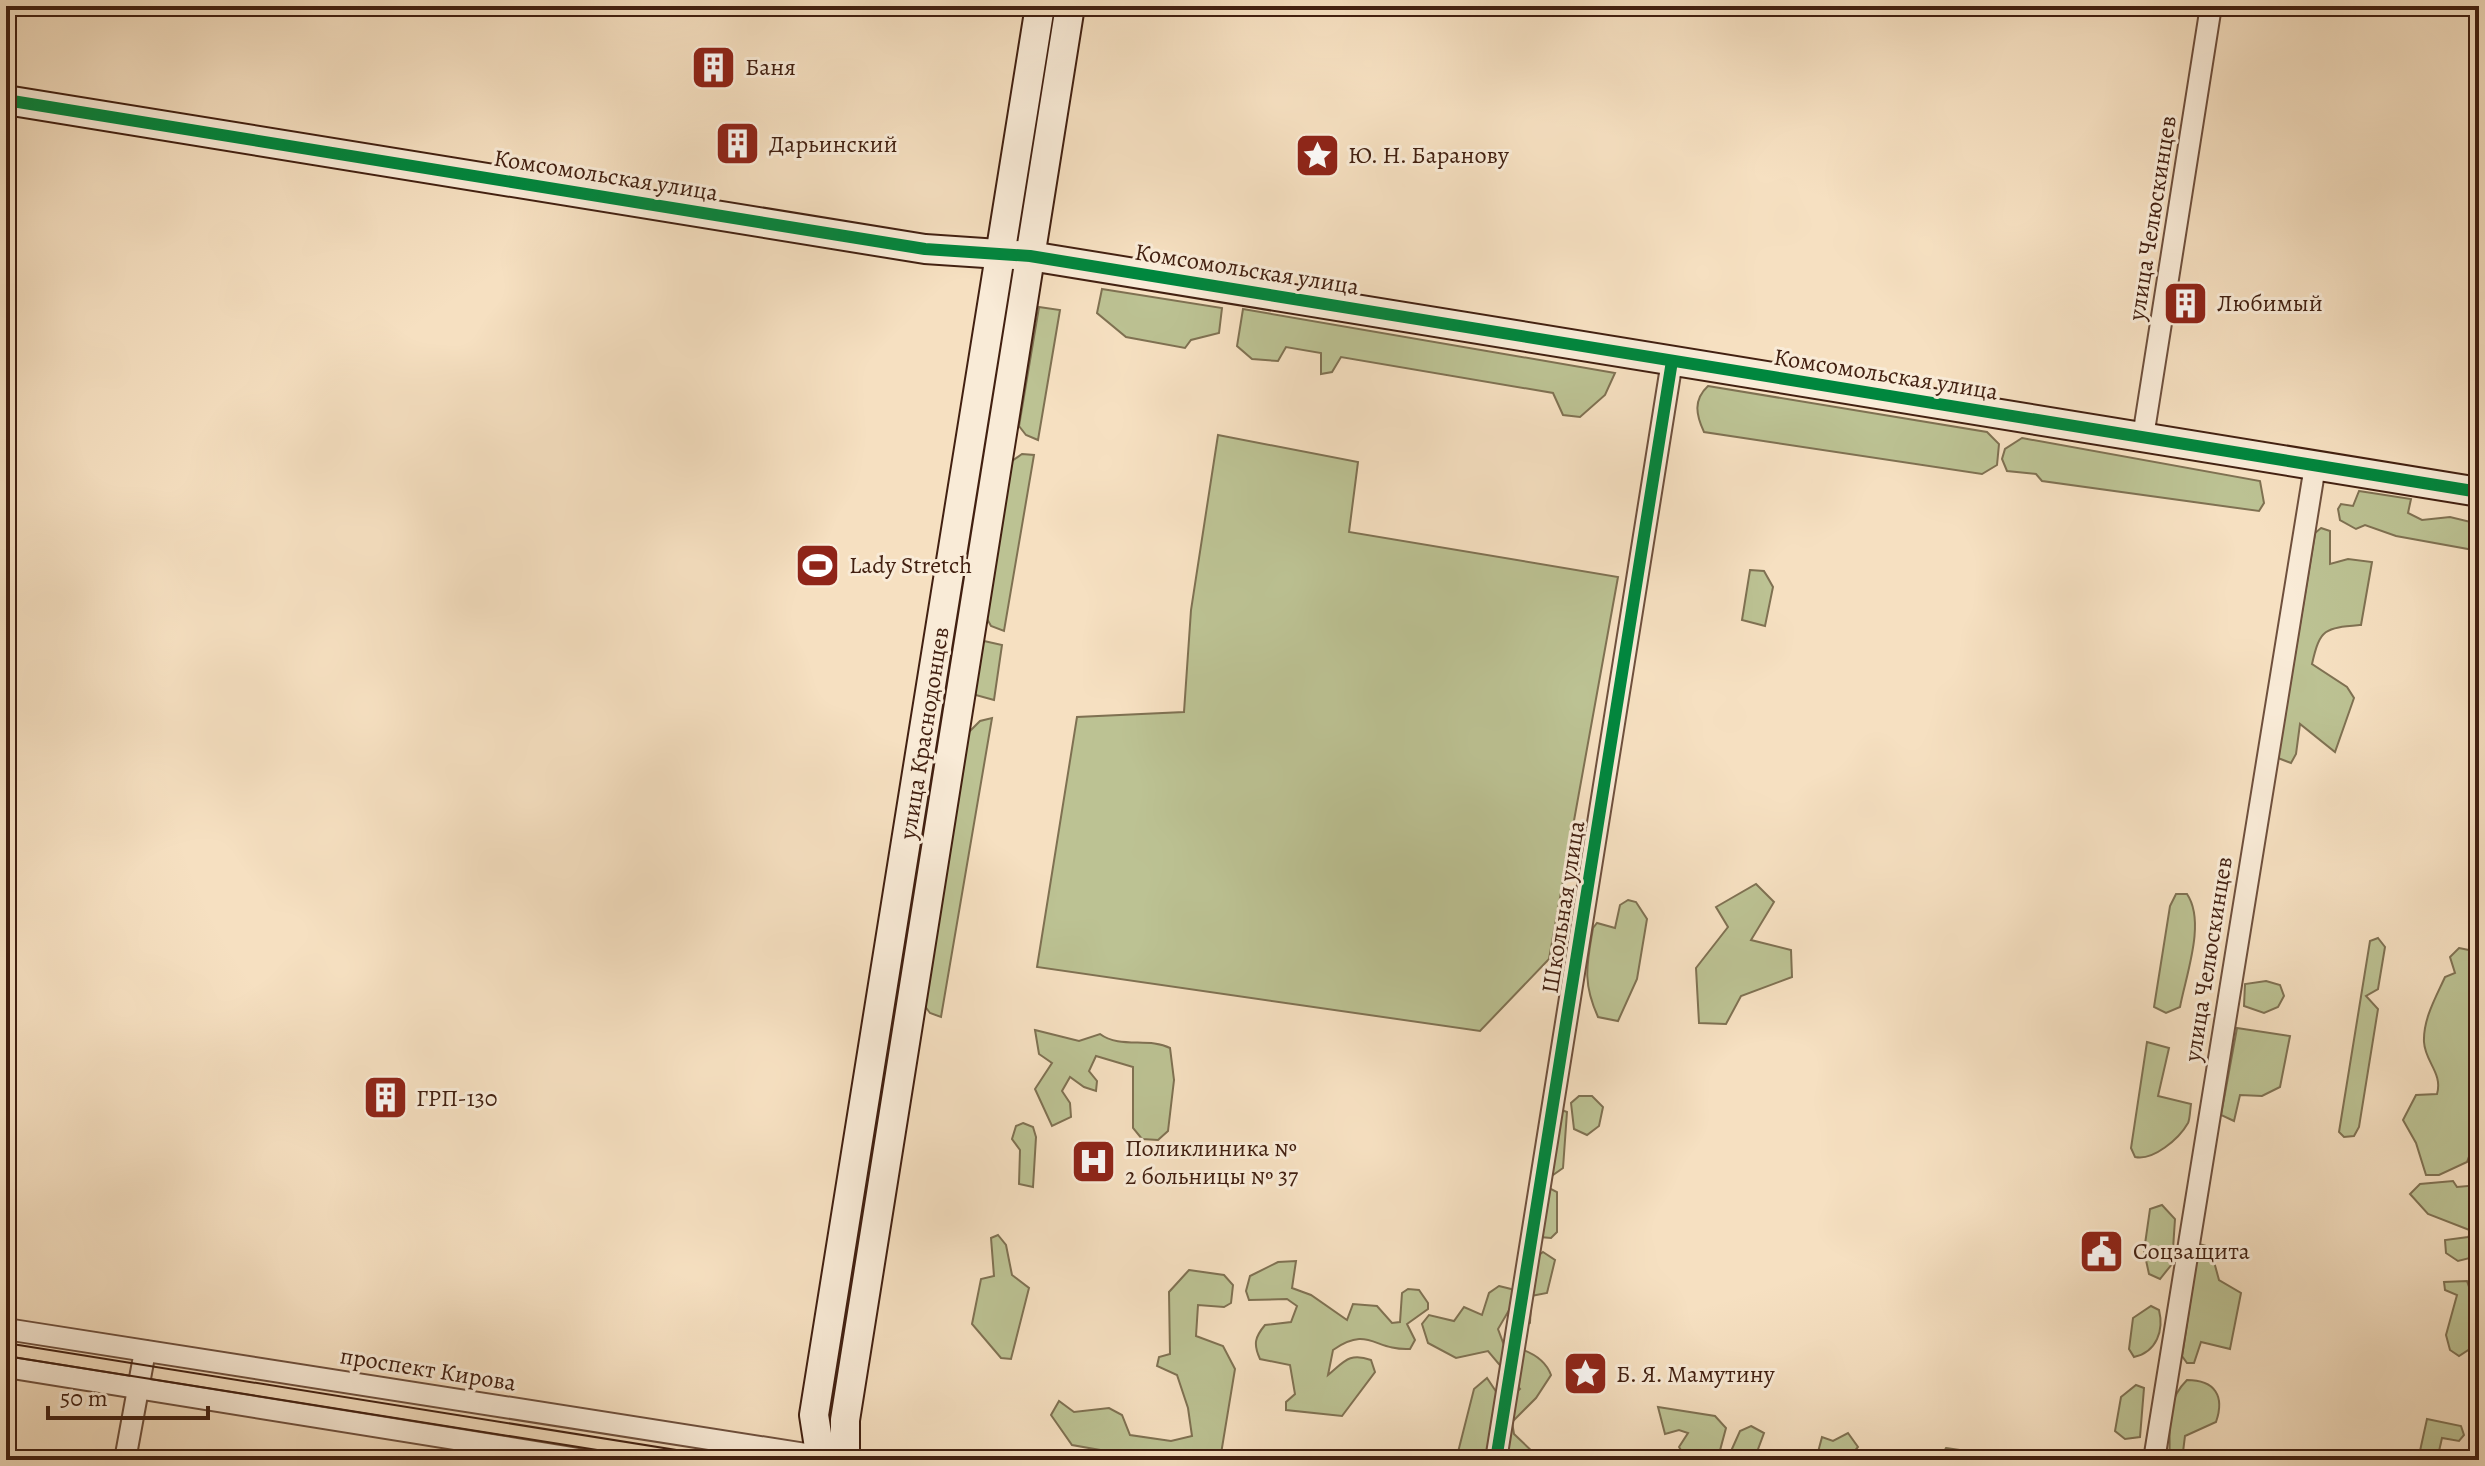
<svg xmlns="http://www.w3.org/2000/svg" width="2485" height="1466" viewBox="0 0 2485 1466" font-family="Alegreya,serif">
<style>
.green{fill:#bcc293;stroke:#7f7152;stroke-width:2}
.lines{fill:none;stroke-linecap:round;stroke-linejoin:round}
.street-casing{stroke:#6f503d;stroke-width:24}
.secondary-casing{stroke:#422011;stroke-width:32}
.street{stroke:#f9ebd7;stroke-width:20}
.secondary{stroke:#f9ebd7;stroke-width:28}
.tram{stroke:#422011;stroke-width:2}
.cycleway-casing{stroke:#f9ebd7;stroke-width:17}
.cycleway{stroke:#00873e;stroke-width:12}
.labels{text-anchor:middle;stroke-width:6;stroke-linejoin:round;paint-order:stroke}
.poi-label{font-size:24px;fill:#422011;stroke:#f9ebd7;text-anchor:start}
.street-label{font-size:24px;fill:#422011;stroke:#f9ebd7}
</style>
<rect width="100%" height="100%" fill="#f6e0c1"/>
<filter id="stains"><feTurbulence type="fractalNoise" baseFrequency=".0025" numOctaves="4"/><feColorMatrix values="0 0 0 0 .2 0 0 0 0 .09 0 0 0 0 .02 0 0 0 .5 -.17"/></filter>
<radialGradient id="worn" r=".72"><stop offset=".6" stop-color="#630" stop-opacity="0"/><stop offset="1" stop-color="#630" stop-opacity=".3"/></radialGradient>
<g class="green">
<polygon points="1102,289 1222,308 1219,333 1191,340 1185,348 1126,337 1097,313"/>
<polygon points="1039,307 1060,310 1038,440 1026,435 1019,426"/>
<polygon points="1243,309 1615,373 1605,395 1580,417 1563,415 1553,393 1341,357 1332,372 1321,374 1321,353 1286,347 1278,361 1252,359 1237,346"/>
<path d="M 1708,386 L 1987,432 L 1999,444 L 1997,465 L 1982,474 L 1704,432 C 1696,415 1693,400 1708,386 Z"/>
<polygon points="1218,435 1358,462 1349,532 1618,577 1549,959 1480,1031 1037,967 1077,717 1184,712 1191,610"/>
<polygon points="2022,438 2260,481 2264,503 2259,511 2042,481 2036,474 2007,471 2002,459 2005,449"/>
<polygon points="1022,454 1034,455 1004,631 991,626 986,617 1012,461"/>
<polygon points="2359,491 2411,499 2408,513 2422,520 2450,517 2479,524 2479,551 2396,536 2365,525 2356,529 2340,520 2338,509 2341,504 2353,506"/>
<path d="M 2321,528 L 2330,531 L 2330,564 L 2348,559 L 2372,562 L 2361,625 C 2325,628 2320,628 2312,664 L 2347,687 L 2354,698 L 2335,752 L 2300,724 L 2296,754 L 2291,763 L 2278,758 L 2315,533 Z"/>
<polygon points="1750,570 1764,571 1773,587 1765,626 1742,620"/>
<polygon points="984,641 1002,645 994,700 972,694 976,646"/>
<polygon points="992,718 941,1017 930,1013 924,1005 967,734 980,721"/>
<polygon points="1756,884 1774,902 1751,940 1791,950 1792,977 1741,996 1726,1024 1699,1023 1696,968 1728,927 1716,907"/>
<path d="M 2176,894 L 2187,894 C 2206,922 2186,975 2180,1007 L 2166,1013 L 2154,1007 L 2170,906 Z"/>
<path d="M 1628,900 L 1636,902 L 1647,919 L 1637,979 L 1618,1021 L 1598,1017 C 1582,982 1587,964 1593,928 L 1597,923 L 1615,928 L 1620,905 Z"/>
<polygon points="2378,938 2385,947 2378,989 2366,996 2378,1009 2359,1127 2354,1136 2344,1137 2339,1132 2370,941"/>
<path d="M 2459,948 L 2479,952 L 2479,1036 L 2471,1034 L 2469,1048 L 2479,1062 L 2479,1129 L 2467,1162 L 2439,1175 L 2426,1175 L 2416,1143 L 2403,1120 L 2416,1095 L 2437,1094 C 2443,1073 2425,1062 2424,1042 C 2423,1019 2436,997 2445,977 L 2455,973 L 2450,957 Z"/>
<polygon points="2266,981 2280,985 2284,996 2278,1007 2264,1013 2244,1006 2245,984"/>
<polygon points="2237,1028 2290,1036 2280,1087 2262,1096 2240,1095 2234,1121 2221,1115"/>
<path d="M 1035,1030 L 1079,1041 L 1100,1034 C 1120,1049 1149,1037 1170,1048 L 1174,1080 L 1168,1131 L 1158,1140 L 1142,1139 L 1133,1128 L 1133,1067 L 1096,1056 L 1089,1071 L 1097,1081 L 1096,1091 L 1084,1087 L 1070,1077 L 1062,1091 L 1070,1103 L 1071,1117 L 1052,1126 L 1035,1089 L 1052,1063 L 1039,1054 Z"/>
<path d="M 2147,1042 L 2169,1048 L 2158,1096 L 2191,1104 C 2190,1110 2190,1119 2188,1123 C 2179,1139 2153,1161 2135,1157 L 2131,1148 Z"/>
<polygon points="1579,1096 1592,1096 1603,1107 1599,1126 1587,1135 1574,1129 1571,1103"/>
<polygon points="1556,1108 1567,1112 1563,1168 1553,1175 1545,1169"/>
<polygon points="1023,1123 1033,1127 1036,1137 1033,1187 1019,1184 1020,1150 1012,1139 1016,1126"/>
<polygon points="2453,1181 2457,1187 2479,1185 2479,1241 2470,1258 2458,1261 2446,1253 2445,1240 2468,1237 2472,1231 2428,1214 2410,1194 2420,1184"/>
<polygon points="1545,1186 1557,1192 1557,1232 1551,1238 1540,1237"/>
<polygon points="2162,1205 2175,1219 2172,1264 2160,1279 2149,1274 2144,1251 2150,1209"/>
<polygon points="998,1235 1006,1245 1012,1275 1029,1288 1011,1359 1001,1358 972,1324 981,1279 994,1276 991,1238"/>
<polygon points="2199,1244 2210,1247 2219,1280 2241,1293 2230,1349 2201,1342 2194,1363 2187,1363 2182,1356"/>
<polygon points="1543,1252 1555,1260 1547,1293 1531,1296 1531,1261"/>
<path d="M 1296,1261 L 1292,1288 L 1311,1295 L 1347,1320 L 1353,1304 L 1377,1306 L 1392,1323 L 1400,1322 L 1402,1293 L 1408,1289 L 1419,1290 L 1428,1303 L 1428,1309 L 1407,1324 L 1415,1340 L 1410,1349 C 1374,1351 1369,1325 1333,1350 L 1328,1375 C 1344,1362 1349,1352 1371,1360 L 1375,1372 L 1342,1416 L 1286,1410 L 1286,1402 L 1295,1394 L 1290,1365 L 1260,1359 C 1253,1344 1255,1337 1265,1325 L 1291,1322 L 1297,1306 L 1287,1299 L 1249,1300 L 1246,1291 L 1250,1276 L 1278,1262 Z"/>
<polygon points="1189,1270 1224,1275 1233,1285 1231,1303 1224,1307 1198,1305 1196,1336 1223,1346 1235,1369 1220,1460 1157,1460 1072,1445 1051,1415 1059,1401 1074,1412 1109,1408 1122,1415 1130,1435 1171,1441 1192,1436 1188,1408 1177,1375 1157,1366 1159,1357 1170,1354 1169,1292"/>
<polygon points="2467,1281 2479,1316 2479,1343 2459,1356 2450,1350 2446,1335 2457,1295 2445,1290 2444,1282"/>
<path d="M 1499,1286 L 1511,1289 L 1531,1305 L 1530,1322 L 1512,1305 L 1498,1329 L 1504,1345 C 1522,1348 1544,1356 1551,1375 L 1536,1398 L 1512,1422 L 1514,1434 L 1535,1454 L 1534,1460 L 1456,1460 L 1474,1389 L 1487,1378 L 1497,1393 L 1510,1398 L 1520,1389 L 1488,1351 L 1456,1358 L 1428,1343 L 1422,1324 L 1429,1315 L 1454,1321 L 1464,1307 L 1482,1315 L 1489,1293 Z"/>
<path d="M 2151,1306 L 2159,1310 C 2164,1330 2157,1352 2134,1357 L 2129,1349 L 2133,1318 Z"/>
<path d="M 2187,1380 C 2215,1380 2225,1396 2216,1422 L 2185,1436 L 2182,1460 L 2169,1460 C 2172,1430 2162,1405 2187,1380 Z"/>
<polygon points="2136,1385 2144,1388 2140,1437 2125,1439 2115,1431 2121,1397"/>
<polygon points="1658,1407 1715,1416 1726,1428 1719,1454 1684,1460 1686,1458 1679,1447 1688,1433 1679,1430 1665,1434"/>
<polygon points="2427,1419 2461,1426 2464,1435 2459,1441 2442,1438 2437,1460 2418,1460"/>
<polygon points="1751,1426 1764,1433 1754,1460 1727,1460 1740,1431"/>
<polygon points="1848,1433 1858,1447 1849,1458 1831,1460 1818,1452 1822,1437 1833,1441"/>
<polygon points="1946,1448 1973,1452 1977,1460 1939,1460"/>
</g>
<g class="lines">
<defs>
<g id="street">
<polyline points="2143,437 2211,6"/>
<polyline points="6,1329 831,1458"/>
<polyline points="6,1367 585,1460"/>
<polyline points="125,1460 145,1351"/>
<polyline points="1496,1460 1672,361"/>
<polyline points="2154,1460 2315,466"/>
</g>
<g id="secondary">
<polyline points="6,100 925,249 1030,256 2479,492"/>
<polyline points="821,1460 814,1415 1040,6"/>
<polyline points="845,1460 845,1420 1070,6"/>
</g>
</defs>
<use href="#street" class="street-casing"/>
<use href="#secondary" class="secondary-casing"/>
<use href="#street" class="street"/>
<use href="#secondary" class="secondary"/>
<g class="tram">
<polyline points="6,1343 739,1460"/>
<polyline points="6,1356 660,1460"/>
</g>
<defs>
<g id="cycleway">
<polyline points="6,100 925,249 1030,256 2479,492"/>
<polyline points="1496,1460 1672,361"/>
</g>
</defs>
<use href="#cycleway" class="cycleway-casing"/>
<use href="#cycleway" class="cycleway"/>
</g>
<defs>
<symbol id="building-square" viewBox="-11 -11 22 22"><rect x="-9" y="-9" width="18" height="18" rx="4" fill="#8f2418" stroke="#f9ebd7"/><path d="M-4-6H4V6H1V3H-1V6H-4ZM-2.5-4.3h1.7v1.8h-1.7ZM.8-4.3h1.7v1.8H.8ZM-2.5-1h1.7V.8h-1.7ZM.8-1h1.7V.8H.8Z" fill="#fff"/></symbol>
<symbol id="sight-square" viewBox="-11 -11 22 22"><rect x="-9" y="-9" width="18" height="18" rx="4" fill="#8f2418" stroke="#f9ebd7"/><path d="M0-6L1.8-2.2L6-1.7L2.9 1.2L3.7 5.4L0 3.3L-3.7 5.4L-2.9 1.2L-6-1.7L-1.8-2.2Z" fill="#fff"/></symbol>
<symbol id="stadium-square" viewBox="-11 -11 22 22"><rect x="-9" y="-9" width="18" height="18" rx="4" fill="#8f2418" stroke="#f9ebd7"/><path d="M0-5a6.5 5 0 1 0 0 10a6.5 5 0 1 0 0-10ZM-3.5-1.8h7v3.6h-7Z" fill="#fff"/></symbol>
<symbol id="hospital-square" viewBox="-11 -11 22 22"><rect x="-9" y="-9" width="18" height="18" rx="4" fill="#8f2418" stroke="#f9ebd7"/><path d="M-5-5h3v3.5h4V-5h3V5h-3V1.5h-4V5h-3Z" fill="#fff"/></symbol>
<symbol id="civic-square" viewBox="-11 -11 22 22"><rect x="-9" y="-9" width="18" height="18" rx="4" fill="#8f2418" stroke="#f9ebd7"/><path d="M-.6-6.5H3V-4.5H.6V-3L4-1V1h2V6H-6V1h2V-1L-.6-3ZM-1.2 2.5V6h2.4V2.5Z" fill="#fff"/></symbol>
</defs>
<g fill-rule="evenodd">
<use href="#building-square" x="688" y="42" width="51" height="51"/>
<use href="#building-square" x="712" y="118" width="51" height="51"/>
<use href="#sight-square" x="1292" y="130" width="51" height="51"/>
<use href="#building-square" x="2160" y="278" width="51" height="51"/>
<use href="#stadium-square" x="792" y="540" width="51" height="51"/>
<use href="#building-square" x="360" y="1072" width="51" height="51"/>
<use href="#hospital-square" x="1068" y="1136" width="51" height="51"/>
<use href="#civic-square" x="2076" y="1226" width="51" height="51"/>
<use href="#sight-square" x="1560" y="1348" width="51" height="51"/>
</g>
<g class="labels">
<g class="poi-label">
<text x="745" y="75">Баня</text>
<text x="769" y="152">Дарьинский</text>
<text x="1348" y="163">Ю. Н. Баранову</text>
<text x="2217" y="311">Любимый</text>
<text x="849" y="573">Lady Stretch</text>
<text x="416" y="1106">ГРП-130</text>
<text x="1125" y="1156">Поликлиника №<tspan x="1125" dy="28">2 больницы № 37</tspan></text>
<text x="2133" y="1259">Соцзащита</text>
<text x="1616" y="1382">Б. Я. Мамутину</text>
</g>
<g class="street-label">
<text transform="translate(606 175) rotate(9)" y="8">Комсомольская улица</text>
<text transform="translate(2152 218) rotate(-81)" y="8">улица Челюскинцев</text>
<text transform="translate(1247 269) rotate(9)" y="8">Комсомольская улица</text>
<text transform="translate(1886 374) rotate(9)" y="8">Комсомольская улица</text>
<text transform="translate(924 733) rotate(-81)" y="8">улица Краснодонцев</text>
<text transform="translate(1563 907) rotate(-81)" y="8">Школьная улица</text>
<text transform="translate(2208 959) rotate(-81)" y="8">улица Челюскинцев</text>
<text transform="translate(428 1369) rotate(9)" y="8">проспект Кирова</text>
</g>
</g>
<rect width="2485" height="1466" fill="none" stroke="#f6e0c1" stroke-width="32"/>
<rect x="8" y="8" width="2469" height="1450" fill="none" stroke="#422011" stroke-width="4"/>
<rect x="16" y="16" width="2453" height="1434" fill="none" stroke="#422011" stroke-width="2"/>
<path d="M48 1406v12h160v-12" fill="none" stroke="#422011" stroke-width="4"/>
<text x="60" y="1406" font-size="24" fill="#422011" stroke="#f9ebd7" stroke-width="6" paint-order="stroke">50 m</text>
<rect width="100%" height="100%" filter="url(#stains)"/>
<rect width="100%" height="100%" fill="url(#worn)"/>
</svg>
